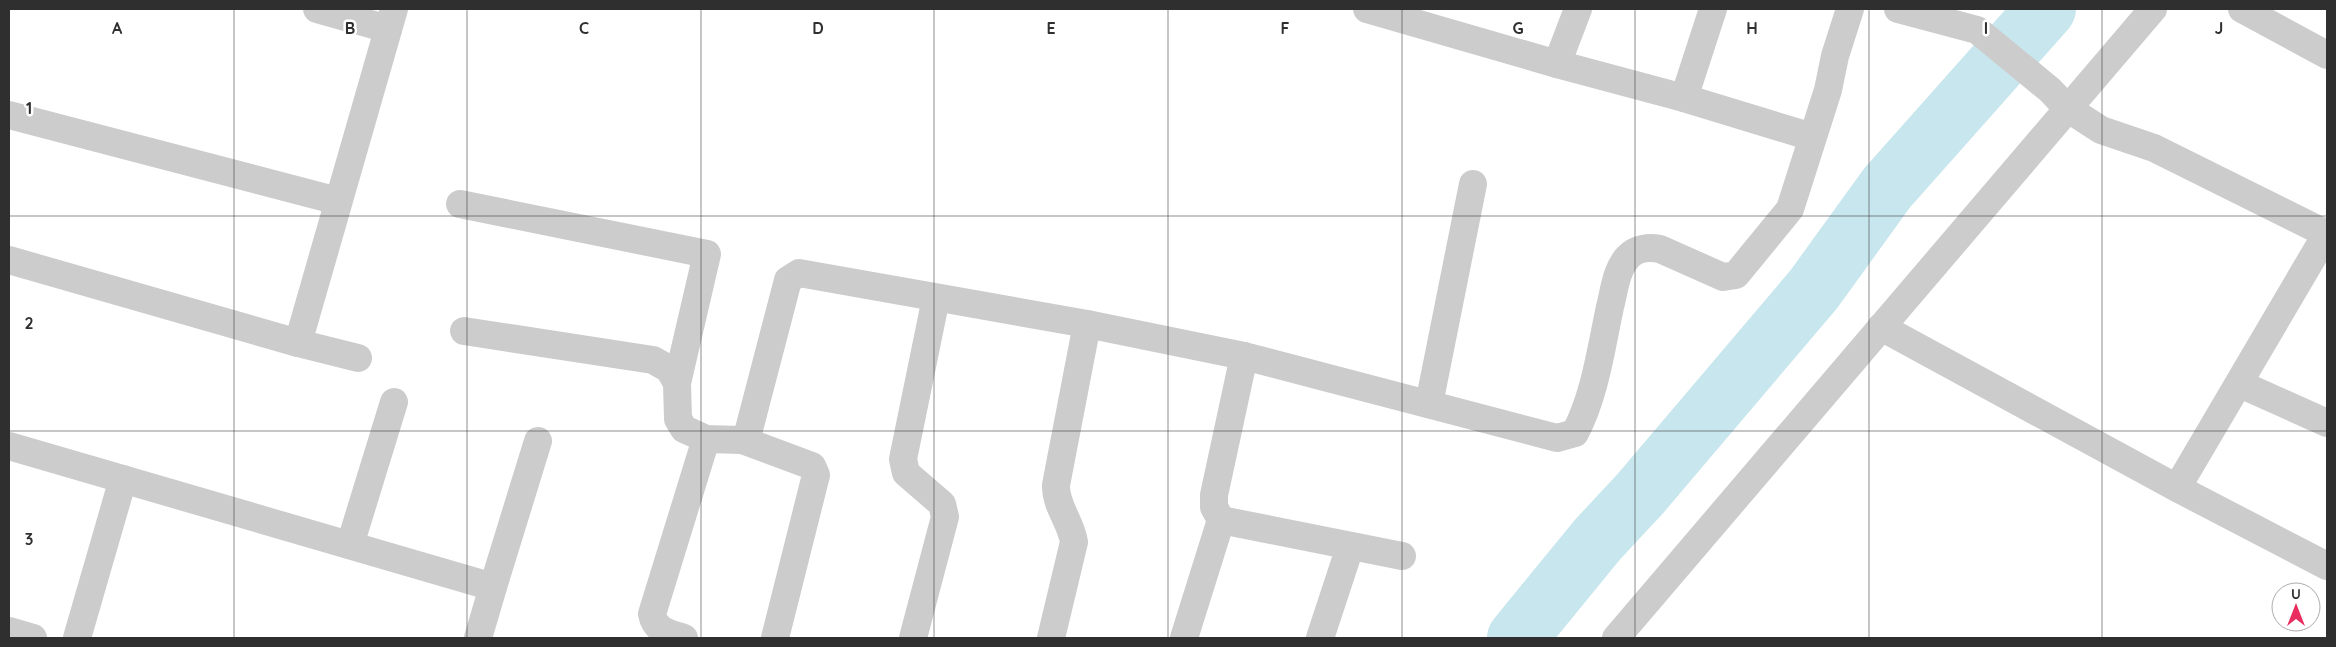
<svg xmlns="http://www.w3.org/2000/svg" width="2336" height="647" viewBox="0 0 2336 647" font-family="Quicksand,sans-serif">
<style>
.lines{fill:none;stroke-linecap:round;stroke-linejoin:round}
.river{stroke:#c8e6ed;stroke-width:60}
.minor{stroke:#ccc;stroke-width:28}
.tertiary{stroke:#ccc;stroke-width:28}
.grid{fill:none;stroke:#2f2f2f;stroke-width:1;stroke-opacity:0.55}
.grid-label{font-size:16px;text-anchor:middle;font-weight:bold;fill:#2f2f2f;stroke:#fff;stroke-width:5;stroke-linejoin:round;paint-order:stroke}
</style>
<rect width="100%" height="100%" fill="#fff"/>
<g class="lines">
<polyline class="river" points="1517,638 1598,539 1640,494 1814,289 1887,188 2046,9"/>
<g class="minor">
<polyline points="317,9 388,29"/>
<polyline points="1367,9 1557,64 1684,98 1713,9"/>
<polyline points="1898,9 1977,30 2050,90 2067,108 2101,130 2154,148 2327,234"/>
<polyline points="2242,9 2327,55"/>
<polyline points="1557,64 1578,9"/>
<polyline points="1684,98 1812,137"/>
<polyline points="9,115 338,201"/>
<polyline points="460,204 707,254 677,383"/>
<polyline points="9,260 298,343 394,9"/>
<polyline points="1881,327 2177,488 2327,566"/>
<path d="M 464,331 L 653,360 L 669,369 L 677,383 L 678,419 L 684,429 L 706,439 L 742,440 L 747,437 L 788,280 L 799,273 L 1087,324 L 1244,356 L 1557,438 L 1575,433 C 1595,395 1601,349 1610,307 C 1614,292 1616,269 1628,257 C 1636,248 1649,247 1660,249 L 1723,277 L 1736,275 L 1790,209 L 1828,90 L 1835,56 L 1850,9"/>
<polyline points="298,343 358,358"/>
<polyline points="1244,356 1214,495 1214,507 1221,520 1402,556"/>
<polyline points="2240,384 2327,423"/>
<polyline points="1429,404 1473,184"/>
<polyline points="742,440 812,466 816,475 775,638"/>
<polyline points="9,446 493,587 538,441"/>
<polyline points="2177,488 2327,233"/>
<polyline points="350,545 394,402"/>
<polyline points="9,631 33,638"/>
<polyline points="77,638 123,479"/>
<polyline points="478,638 493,587"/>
<path d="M 684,638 C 669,633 655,631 652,614 L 706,439"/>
<polyline points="913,638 945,517 942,504 906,473 903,459 936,298"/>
<path d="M 1051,638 L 1074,542 C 1071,522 1055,505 1056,485 L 1087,324"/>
<polyline points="1184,638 1221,520"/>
<polyline points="1320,638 1350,547"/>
</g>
<polyline class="tertiary" points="1616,638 2153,9"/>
</g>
<path class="grid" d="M 234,9 L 234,638M 467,9 L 467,638M 701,9 L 701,638M 934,9 L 934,638M 1168,9 L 1168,638M 1402,9 L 1402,638M 1635,9 L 1635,638M 1869,9 L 1869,638M 2102,9 L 2102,638M 9,216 L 2327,216M 9,431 L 2327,431"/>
<g class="grid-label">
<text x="117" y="34">A</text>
<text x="350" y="34">B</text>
<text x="584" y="34">C</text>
<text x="818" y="34">D</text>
<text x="1051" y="34">E</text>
<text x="1285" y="34">F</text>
<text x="1518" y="34">G</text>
<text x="1752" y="34">H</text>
<text x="1986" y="34">I</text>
<text x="2219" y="34">J</text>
<text x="29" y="114">1</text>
<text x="29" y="329">2</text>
<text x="29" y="545">3</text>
</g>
<rect width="2336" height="647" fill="none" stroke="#2f2f2f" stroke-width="20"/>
<g transform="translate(2296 607)"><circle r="24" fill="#ffffff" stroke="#acacac"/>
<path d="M0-4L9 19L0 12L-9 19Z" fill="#e92e5f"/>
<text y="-8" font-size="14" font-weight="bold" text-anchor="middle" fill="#2f2f2f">U</text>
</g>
</svg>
